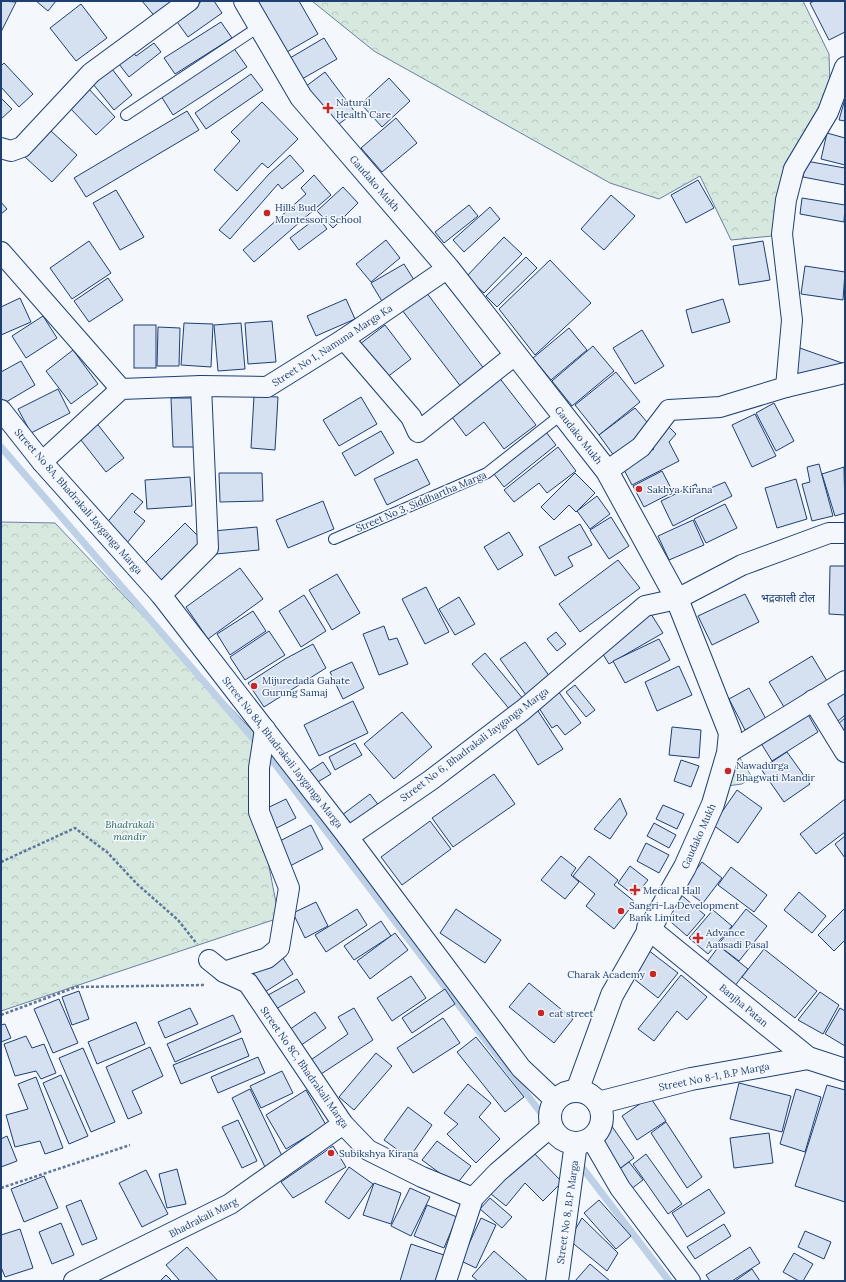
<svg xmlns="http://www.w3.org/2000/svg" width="846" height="1282" viewBox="0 0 846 1282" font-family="Lora,'Noto Sans Devanagari',serif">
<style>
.grass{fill:url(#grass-tufts);stroke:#687fa3}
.forest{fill:url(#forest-crowns);stroke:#687fa3}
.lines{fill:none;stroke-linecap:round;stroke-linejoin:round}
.stream{stroke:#bed0e5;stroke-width:7}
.building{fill:#d5e0f0;stroke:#1d3f73}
.lane-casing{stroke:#1d3f73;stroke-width:12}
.street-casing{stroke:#1d3f73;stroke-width:22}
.secondary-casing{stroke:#1d3f73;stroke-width:24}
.primary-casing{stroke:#1d3f73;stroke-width:24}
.path{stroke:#5e769c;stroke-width:2.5;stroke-dasharray:3 2;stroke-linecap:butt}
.lane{stroke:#f4f7fb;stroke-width:10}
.street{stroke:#f4f7fb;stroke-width:20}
.secondary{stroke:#f4f7fb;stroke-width:22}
.primary{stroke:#f4f7fb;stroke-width:22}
.poi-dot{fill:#c62828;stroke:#f4f7fb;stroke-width:1.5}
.labels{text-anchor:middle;stroke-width:3;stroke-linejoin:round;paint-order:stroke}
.poi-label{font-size:10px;fill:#1d3f73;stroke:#f4f7fb;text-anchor:start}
.street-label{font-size:10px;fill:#1d3f73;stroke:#f4f7fb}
.park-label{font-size:10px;font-style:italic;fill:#2c6c60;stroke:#f4f7fb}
.neighbourhood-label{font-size:11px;fill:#1d3f73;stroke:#f4f7fb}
</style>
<defs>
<pattern id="grass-tufts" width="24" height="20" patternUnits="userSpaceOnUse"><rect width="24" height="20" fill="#d7e8df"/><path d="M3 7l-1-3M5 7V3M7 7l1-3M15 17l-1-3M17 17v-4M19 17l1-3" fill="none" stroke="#b8c8c3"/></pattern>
<pattern id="forest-crowns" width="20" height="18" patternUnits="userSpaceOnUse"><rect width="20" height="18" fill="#d7e8df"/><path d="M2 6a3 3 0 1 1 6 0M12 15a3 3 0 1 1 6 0" fill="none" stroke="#b8c8c3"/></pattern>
</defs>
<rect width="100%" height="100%" fill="#f4f7fb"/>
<polygon class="grass" points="738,755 752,777 742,784 727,786"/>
<g class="forest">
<polygon points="312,1 803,1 829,54 830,87 821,107 795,152 772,236 731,240 700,176 659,199 610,183 374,51"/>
<polygon points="1,522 55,523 264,743 258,810 279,918 1,1011"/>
</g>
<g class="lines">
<g class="stream">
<polyline points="1,447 275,764 570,1151"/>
<polyline points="578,1162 669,1281"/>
</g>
</g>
<g class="building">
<polygon points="1,1 16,2 1,32"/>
<polygon points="36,1 56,1 48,11"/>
<polygon points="142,1 181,1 157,19"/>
<polygon points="202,1 214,1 222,13 188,37 175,19"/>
<polygon points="256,1 299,1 318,34 287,52"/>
<polygon points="814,1 845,1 845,32 829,40 810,3"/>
<polygon points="81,4 107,38 76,61 50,28"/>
<polygon points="221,22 232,38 175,74 164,58"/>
<polygon points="324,38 337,59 302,79 290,58"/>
<polygon points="154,43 161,52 129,77 115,59 129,48 136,56"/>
<polygon points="233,47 247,67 173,115 161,96"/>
<polygon points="4,63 33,94 19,107 1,87 1,66"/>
<polygon points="112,69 132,95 114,110 93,84"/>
<polygon points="325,72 355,112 335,127 305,87"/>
<polygon points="251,74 263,90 206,129 195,113"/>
<polygon points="389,78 410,101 382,127 361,104"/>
<polygon points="88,88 115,117 96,135 68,106"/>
<polygon points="1,98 12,109 1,119"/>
<polygon points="845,99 845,121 839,120"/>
<polygon points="262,102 298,139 268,168 262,163 237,191 214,170 240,141 231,132"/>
<polygon points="187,111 199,130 86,197 74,178"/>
<polygon points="396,118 417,143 382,172 361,148"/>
<polygon points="50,130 77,155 52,182 25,157"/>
<polygon points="827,133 845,138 845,165 821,159"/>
<polygon points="290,155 304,171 282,189 278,184 230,239 219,230 269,174"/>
<polygon points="806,161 845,168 845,185 803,177"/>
<polygon points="314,175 331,195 254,262 243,250 306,194 301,188"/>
<polygon points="698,180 714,208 686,223 671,195"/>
<polygon points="343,187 358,203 333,228 317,211"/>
<polygon points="116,190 144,237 120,250 93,203"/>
<polygon points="611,195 635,216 604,250 581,229"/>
<polygon points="802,198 845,205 844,222 800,214"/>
<polygon points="1,202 7,209 1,214"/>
<polygon points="469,205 478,216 444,243 435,232"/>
<polygon points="490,207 500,219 464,252 453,240"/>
<polygon points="318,217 327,229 299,250 290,238"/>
<polygon points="504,237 522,254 484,293 466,277"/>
<polygon points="386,240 400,258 371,282 356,264"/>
<polygon points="89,241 111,273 72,299 50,268"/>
<polygon points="763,241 770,280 739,285 733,246"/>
<polygon points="526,257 537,268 497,307 486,296"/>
<polygon points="550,260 591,303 535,355 499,309"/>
<polygon points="404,264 416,283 383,303 371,283"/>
<polygon points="805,266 845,272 843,300 801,294"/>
<polygon points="108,278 123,300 89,322 74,301"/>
<polygon points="426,292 488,374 465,392 402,310"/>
<polygon points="20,298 31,322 1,335 1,307"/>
<polygon points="346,299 355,319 316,336 307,316"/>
<polygon points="723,299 730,322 692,333 686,310"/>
<polygon points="43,316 57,338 26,358 12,336"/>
<polygon points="272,321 276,362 248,364 245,323"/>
<polygon points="184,323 213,324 211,367 181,365"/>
<polygon points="241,323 245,369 218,371 214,325"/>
<rect x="134" y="325" width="22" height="43"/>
<polygon points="385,325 411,359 386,378 360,344"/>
<polygon points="158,327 180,328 179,366 157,366"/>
<polygon points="569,328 587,350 551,380 533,358"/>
<polygon points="642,330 664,366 635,384 613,348"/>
<polygon points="593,346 614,371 572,406 552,381"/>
<polygon points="797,347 845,364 793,382"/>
<polygon points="73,350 98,384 71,404 46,371"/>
<polygon points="21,361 35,385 1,405 1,372"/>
<polygon points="616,372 640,402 599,435 575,405"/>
<polygon points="498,376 536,425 504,449 484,422 466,436 449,413"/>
<polygon points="58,389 70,413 31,433 18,409"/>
<polygon points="254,396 278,397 275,450 251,448"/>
<polygon points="361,397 377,424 339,446 323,420"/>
<polygon points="171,398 198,398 200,447 173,447"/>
<polygon points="774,403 794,441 776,451 756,413"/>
<polygon points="635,408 647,422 635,447 617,460 599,435"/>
<polygon points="755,414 776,456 752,467 732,425"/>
<polygon points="95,421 124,458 106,472 77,435"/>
<polygon points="666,424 676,434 669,442 679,461 632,485 622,466 654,449 648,444"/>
<polygon points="381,431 394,453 355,476 342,453"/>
<polygon points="546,432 556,445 504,487 494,474"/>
<polygon points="558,447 576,471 547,493 539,483 514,502 504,490"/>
<polygon points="417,459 430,484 387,505 374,479"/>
<polygon points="819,464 833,516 812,521 802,484 810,482 807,467"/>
<polygon points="844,467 845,513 835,516 822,474"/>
<polygon points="662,471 673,492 644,507 633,486"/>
<polygon points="219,473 262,473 263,501 220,502"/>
<polygon points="575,473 595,493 576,512 569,505 554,520 541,507"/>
<polygon points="190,477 192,506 147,509 145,480"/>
<polygon points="796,479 807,519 777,528 765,488"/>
<polygon points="725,482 732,496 673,526 661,501 696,484 699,493"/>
<polygon points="132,493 143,502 134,512 145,521 126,544 104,526"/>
<polygon points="597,496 610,514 590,529 577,511"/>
<polygon points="323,501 334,529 288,548 276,520"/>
<polygon points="725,504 737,528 706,543 694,519"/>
<polygon points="611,517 629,546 609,559 590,530"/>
<polygon points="693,520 704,545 669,560 658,536"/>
<polygon points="185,523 204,542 162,584 143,565"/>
<polygon points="580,524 592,545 568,557 573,566 555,576 539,547"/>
<polygon points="257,527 259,550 216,554 213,531"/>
<polygon points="509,532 523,555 498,570 484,547"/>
<polygon points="618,560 640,588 580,632 559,604"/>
<polygon points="830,566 845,566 845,615 829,614"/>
<polygon points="240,568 263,599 208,639 186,607"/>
<polygon points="337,574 360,613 332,630 309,590"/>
<polygon points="426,587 449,632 425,644 402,599"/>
<polygon points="745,594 759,622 712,645 698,616"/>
<polygon points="304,595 326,631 301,647 279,611"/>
<polygon points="459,597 475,624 455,635 439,609"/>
<polygon points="253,611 266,631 230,655 217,634"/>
<polygon points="651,614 663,633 609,664 601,651"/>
<polygon points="384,626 389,640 397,638 408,664 379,675 363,634"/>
<polygon points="269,631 285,655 245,680 230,657"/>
<polygon points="556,632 566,644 557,651 547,639"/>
<polygon points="659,639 670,660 625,683 613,661"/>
<polygon points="525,642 550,677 526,695 500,659"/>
<polygon points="313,644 326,668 264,707 248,683 285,659"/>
<polygon points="485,653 524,700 511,711 472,664"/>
<polygon points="812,656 827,681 784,707 769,682"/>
<polygon points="352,662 364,688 343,699 330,672"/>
<polygon points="679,666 692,695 657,711 645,682"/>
<polygon points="575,685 595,710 586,717 566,692"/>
<polygon points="845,687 845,715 837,722 823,704"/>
<polygon points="749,688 766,719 745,730 729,699"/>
<polygon points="558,691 581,723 565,735 557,725 552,728 537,705"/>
<polygon points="353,701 368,733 319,756 304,725"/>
<polygon points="536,708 563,749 538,765 512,723"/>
<polygon points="806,711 818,732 772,761 759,740"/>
<polygon points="402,712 432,747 394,779 364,744"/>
<polygon points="845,718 845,732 838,724"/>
<polygon points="672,727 701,730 699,758 669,755"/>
<polygon points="355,743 362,755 335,770 329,757"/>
<polygon points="787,752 810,784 784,802 761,769"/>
<polygon points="681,760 699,766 691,787 674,781"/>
<polygon points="323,762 331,774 316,783 309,771"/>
<polygon points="494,774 515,804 453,847 432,818"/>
<polygon points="737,790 762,808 738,843 713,825"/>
<polygon points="370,794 383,811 355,832 342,815"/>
<polygon points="620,798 627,814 610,839 594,829"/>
<polygon points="286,799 296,818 271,831 261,811"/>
<polygon points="845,799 845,832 816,854 800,834"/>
<polygon points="663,805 684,814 677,829 656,819"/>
<polygon points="430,821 451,849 402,885 381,857"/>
<polygon points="654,823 676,835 669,848 647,836"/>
<polygon points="311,825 323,849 286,868 274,844"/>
<polygon points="845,836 845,858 835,844"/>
<polygon points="646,843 669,855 659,873 637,861"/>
<polygon points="561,856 576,868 571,875 579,882 565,899 541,880"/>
<polygon points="589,856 618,880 614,885 635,902 614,929 586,906 595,894 573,876"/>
<polygon points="702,862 722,878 703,903 682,888"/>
<polygon points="630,866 648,880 635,896 618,883"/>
<polygon points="731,867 767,895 754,912 718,885"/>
<polygon points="799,892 826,916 812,933 784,910"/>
<polygon points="680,894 705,915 687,936 663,915"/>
<polygon points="316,902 328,926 305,938 293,913"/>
<polygon points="845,908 845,940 834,951 818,935"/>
<polygon points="357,909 367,925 326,952 315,935"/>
<polygon points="456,909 501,940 485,963 440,933"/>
<polygon points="746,909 767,926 739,961 718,945"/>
<polygon points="713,910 732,926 708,954 689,938"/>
<polygon points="381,921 391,936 354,960 344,946"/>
<polygon points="395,933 408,950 370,979 357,961"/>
<polygon points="719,946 748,969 734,987 705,965"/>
<polygon points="764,949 817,991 795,1018 742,977"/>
<polygon points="648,950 678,973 658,998 629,975"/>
<polygon points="281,955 293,974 257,997 245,978"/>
<polygon points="681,975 707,997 687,1020 677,1011 654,1041 638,1029"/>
<polygon points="411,976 426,998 392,1021 377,998"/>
<polygon points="297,979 305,992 269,1013 261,999"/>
<polygon points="529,983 573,1019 554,1043 509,1007"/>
<polygon points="445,989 455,1004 412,1033 402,1018"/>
<polygon points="79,991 89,1019 72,1025 62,997"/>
<polygon points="820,992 839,1005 823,1034 798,1020"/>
<polygon points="59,999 78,1043 53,1053 34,1009"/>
<polygon points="190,1008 198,1024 165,1038 158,1022"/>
<polygon points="354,1008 373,1040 318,1076 308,1062 348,1034 338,1017"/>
<polygon points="840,1008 845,1011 845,1046 825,1034"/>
<polygon points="315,1012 326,1028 297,1048 286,1032"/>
<polygon points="233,1015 241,1032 175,1062 167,1044"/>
<polygon points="443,1018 460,1043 413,1073 397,1048"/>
<polygon points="136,1022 145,1044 97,1064 88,1042"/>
<polygon points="5,1024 11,1038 1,1042 1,1025"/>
<polygon points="26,1036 32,1048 44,1044 56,1073 41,1079 36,1071 15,1076 4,1044"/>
<polygon points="476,1037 524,1097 505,1112 457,1052"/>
<polygon points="242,1038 249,1056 181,1084 173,1065"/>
<polygon points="150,1047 163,1076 132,1091 142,1113 128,1119 106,1067"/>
<polygon points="83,1048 115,1122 91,1132 59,1058"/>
<polygon points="376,1053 392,1066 354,1110 339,1097"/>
<polygon points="258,1057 265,1073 218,1093 211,1077"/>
<polygon points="282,1071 293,1093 261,1108 250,1086"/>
<polygon points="61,1075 88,1136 69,1144 43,1083"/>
<polygon points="36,1077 63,1148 45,1154 40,1141 15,1147 6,1115 28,1109 18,1084"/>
<polygon points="739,1083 791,1096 782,1132 730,1119"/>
<polygon points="468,1084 491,1103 479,1117 500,1139 476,1163 447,1134 458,1124 444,1113"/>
<polygon points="827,1085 845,1090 845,1202 795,1186"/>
<polygon points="250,1089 283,1158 265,1167 232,1098"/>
<polygon points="796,1089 821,1097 805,1152 780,1144"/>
<polygon points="306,1090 326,1125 286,1149 266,1115"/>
<polygon points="650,1097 666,1121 637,1140 622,1116"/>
<polygon points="408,1107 432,1125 409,1158 384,1140"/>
<polygon points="238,1120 257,1161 242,1168 222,1127"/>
<polygon points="666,1122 702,1177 687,1188 651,1133"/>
<polygon points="611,1125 634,1158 614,1173 596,1142"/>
<polygon points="769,1133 773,1163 734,1168 730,1138"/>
<polygon points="7,1136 17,1161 1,1167 1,1139"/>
<polygon points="437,1141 471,1166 456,1185 422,1160"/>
<polygon points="333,1146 346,1167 293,1198 281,1182"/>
<polygon points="532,1151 562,1182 543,1201 525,1183 506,1206 491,1194"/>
<polygon points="646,1154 682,1204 668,1214 633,1164"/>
<polygon points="629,1162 643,1180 627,1192 614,1173"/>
<polygon points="349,1167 373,1184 349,1219 325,1202"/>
<polygon points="177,1169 186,1204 167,1208 159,1174"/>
<polygon points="146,1170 168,1214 142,1227 119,1183"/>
<polygon points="44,1176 58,1208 24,1222 11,1189"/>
<polygon points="374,1183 401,1193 391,1224 363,1215"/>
<polygon points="410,1188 430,1197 411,1236 391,1226"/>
<polygon points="709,1189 725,1213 687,1237 672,1213"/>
<polygon points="490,1198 512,1217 502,1228 480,1209"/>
<polygon points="81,1200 97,1239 82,1245 66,1206"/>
<polygon points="599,1200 631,1236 616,1249 584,1213"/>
<polygon points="427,1205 457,1217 444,1248 414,1236"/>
<polygon points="481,1218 496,1225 476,1268 461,1261"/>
<polygon points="582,1218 618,1253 607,1271 569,1240"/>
<polygon points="61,1223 74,1255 52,1264 39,1232"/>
<polygon points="724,1224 731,1236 695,1259 687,1247"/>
<polygon points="20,1229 33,1268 5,1277 1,1267 1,1235"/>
<polygon points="805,1231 831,1242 824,1259 798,1247"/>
<polygon points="411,1244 444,1255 436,1281 400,1281"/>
<polygon points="187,1247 218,1281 180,1281 166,1265"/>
<polygon points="750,1247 760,1263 732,1281 710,1281 706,1275"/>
<polygon points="494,1251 528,1281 478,1281 472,1276"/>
<polygon points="794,1253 813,1264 803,1281 799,1281 783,1272"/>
<polygon points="590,1264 610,1281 575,1281"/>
<polygon points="752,1269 760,1281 735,1281"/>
<polygon points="166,1275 172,1281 160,1281"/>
</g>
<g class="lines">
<defs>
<g id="lane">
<polyline points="126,115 260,26"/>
<polyline points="334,539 487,473 562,414"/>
</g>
<g id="street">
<polyline points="1,148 11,151 22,147 91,73 189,1"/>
<polyline points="1,252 121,389"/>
<polyline points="344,339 411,417 418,432 516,354"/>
<polyline points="786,387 845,373"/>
<polyline points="1,410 42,462 161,595 348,837 521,1068 556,1101"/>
<polyline points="42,462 121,389 201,386 267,387 344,339 448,268"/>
<polyline points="607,471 641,447 669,410 720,407 786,387 792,320 782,234 786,200 794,169 828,112 845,67"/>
<polyline points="161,595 208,548 201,386"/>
<polyline points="813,700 845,752"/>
<polyline points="728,753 845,681"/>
<polyline points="348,837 431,780 523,710 645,606 677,599 742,565 829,533 845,533"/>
<polyline points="209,960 224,972 248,983 343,1124 368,1150 422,1177 473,1198"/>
<polyline points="224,972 267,958 279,948 289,888 259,812 259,768 265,729"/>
<polyline points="591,1138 620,1188 690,1281"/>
<polyline points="74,1281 230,1204 343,1124"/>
<polyline points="446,1281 473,1198 498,1172 552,1126"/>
</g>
<g id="secondary">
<polyline points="648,928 808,1058 845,1070"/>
<polyline points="598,1103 691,1079 808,1058"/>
</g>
<g id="primary">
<polyline points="245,1 301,97 448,268 607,471 677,599 730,733 728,753 713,804 685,867 612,995 577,1091"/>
<circle cx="576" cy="1117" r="26"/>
<polyline points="557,1281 576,1143"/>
</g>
</defs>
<use href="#lane" class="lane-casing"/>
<use href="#street" class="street-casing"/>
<use href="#secondary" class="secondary-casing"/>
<use href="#primary" class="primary-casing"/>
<g class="path">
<polyline points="1,862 75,828 107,852 137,884 178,920 197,944"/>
<polyline points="1,1015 76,987 205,985"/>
<polyline points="1,1188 130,1145"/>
</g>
<use href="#lane" class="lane"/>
<use href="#street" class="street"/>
<use href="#secondary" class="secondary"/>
<use href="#primary" class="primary"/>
</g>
<g class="poi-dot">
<path d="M326 102h4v4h4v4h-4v4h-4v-4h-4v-4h4z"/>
<circle cx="267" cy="213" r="4"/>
<circle cx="639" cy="489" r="4"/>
<circle cx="254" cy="686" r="4"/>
<circle cx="728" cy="771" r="4"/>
<path d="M633 884h4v4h4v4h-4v4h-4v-4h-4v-4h4z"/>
<circle cx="621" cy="911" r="4"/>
<path d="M696 932h4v4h4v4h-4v4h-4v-4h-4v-4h4z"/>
<circle cx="653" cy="974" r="4"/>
<circle cx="541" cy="1013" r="4"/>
<circle cx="331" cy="1153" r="4"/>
</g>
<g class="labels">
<g class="poi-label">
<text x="336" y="106">Natural<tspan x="336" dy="12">Health Care</tspan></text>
<text x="275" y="211">Hills Bud<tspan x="275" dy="12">Montessori School</tspan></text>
<text x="647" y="493">Sakhya Kirana</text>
<text x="262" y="684">Mijuredada Gahate<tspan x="262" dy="12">Gurung Samaj</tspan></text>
<text x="736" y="769">Nawadurga<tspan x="736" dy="12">Bhagwati Mandir</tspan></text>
<text x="643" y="894">Medical Hall</text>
<text x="629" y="909">Sangri-La Development<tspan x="629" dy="12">Bank Limited</tspan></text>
<text x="706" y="936">Advance<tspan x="706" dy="12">Aausadi Pasal</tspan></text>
<text x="645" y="978" text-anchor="end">Charak Academy</text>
<text x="549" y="1017">eat street</text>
<text x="339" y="1157">Subikshya Kirana</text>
</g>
<g class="street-label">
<text transform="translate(375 183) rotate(49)" y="4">Gaudako Mukh</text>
<text transform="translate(332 345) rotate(-33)" y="4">Street No 1, Namuna Marga Ka</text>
<text transform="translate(579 435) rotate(52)" y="4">Gaudako Mukh</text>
<text transform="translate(79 501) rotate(49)" y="4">Street No 8A, Bhadrakali Jayganga Marga</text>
<text transform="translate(421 501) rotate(-23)" y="4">Street No 3, Siddhartha Marga</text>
<text transform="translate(474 744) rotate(-37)" y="4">Street No 6, Bhadrakali Jayganga Marga</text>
<text transform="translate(283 752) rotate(52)" y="4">Street No 8A, Bhadrakali Jayganga Marga</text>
<text transform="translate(698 836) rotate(-66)" y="4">Gaudako Mukh</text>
<text transform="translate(744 1005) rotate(40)" y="4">Banjha Patan</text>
<text transform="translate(305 1067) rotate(55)" y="4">Street No 8C, Bhadrakali Marga</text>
<text transform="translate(714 1076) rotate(-11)" y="4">Street No 8-1, B.P Marga</text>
<text transform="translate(567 1212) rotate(-82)" y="4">Street No 8, B.P Marga</text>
<text transform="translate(203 1217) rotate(-27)" y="4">Bhadrakali Marg</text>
</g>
<g class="park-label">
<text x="130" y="828">Bhadrakali<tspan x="130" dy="12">mandir</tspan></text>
</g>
<g class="neighbourhood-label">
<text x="788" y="602">भद्रकाली टोल</text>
</g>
</g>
<rect width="846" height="1282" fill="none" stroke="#1d3f73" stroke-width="4"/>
</svg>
